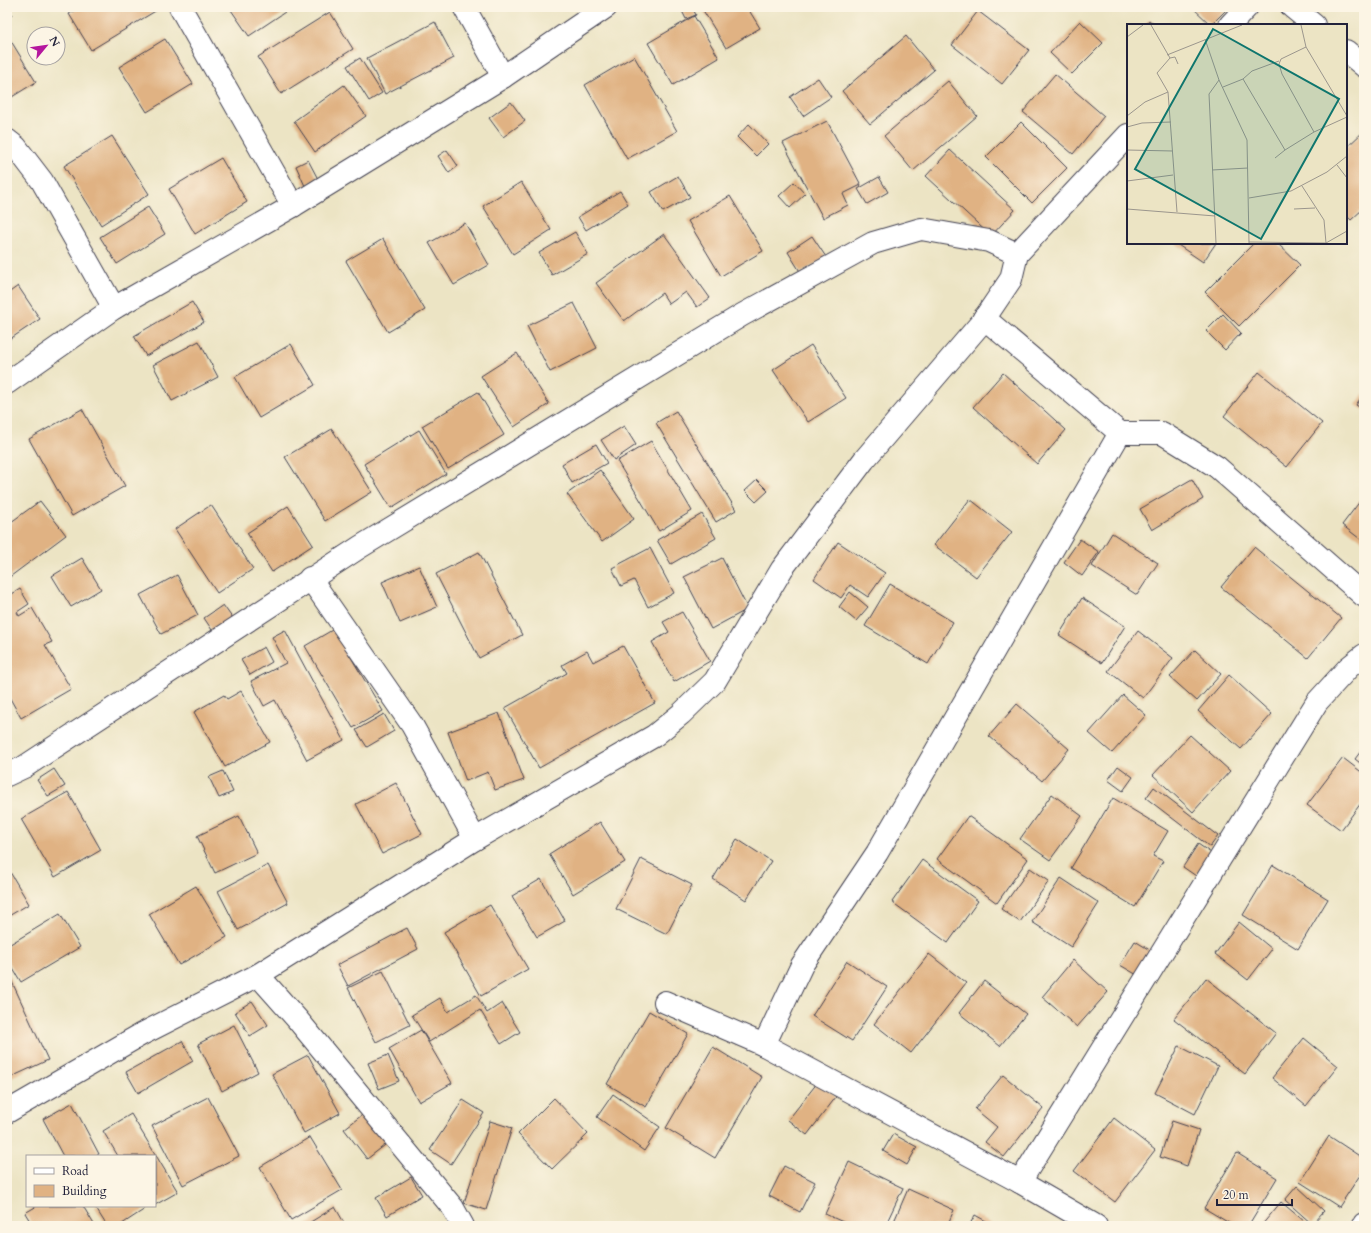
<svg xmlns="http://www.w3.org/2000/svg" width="1371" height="1233" viewBox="0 0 1371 1233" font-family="Cardo,serif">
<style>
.building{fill:#e0b283}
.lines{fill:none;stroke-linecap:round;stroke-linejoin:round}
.minor-casing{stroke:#403f50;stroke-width:24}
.minor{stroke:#fff;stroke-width:22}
.inset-road{fill:none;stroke:#9b968d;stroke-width:1}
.view{fill:#0f766e;fill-opacity:0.15;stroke:#0f766e;stroke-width:2}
.inset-edge{fill:none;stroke:#22223b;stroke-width:2}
</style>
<rect width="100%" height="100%" fill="#fcf5e5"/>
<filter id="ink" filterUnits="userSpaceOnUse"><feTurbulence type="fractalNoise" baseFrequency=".025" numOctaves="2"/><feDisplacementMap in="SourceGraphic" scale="8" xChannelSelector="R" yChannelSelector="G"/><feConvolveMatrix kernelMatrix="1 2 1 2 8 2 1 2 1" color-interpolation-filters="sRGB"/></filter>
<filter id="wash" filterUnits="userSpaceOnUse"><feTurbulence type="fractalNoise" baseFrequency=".012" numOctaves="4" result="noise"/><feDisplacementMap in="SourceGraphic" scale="16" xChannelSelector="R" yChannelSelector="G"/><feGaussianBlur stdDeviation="0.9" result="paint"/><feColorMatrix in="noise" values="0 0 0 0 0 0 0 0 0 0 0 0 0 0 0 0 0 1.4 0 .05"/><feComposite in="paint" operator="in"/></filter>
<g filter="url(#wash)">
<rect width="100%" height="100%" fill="#ece4c4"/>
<g id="blocks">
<g class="building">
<polygon points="7,7 12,15 7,18"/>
<polygon points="80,7 162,7 91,50 69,14"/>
<polygon points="229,7 286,7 288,10 249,36"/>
<polygon points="680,7 692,7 696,15 686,19"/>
<polygon points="701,7 747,7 760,28 726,48"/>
<polygon points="1192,7 1229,7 1211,25"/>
<polygon points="978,11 1029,50 1002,84 952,45"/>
<polygon points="330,12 353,49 281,94 258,57"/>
<polygon points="694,16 719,58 673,85 648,43"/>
<polygon points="1149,20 1155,25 1145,25"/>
<polygon points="1080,21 1103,43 1072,74 1050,53"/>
<polygon points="435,22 454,58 385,94 367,58"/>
<polygon points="906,36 934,70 870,124 842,91"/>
<polygon points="165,39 193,84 147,112 119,67"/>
<polygon points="11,41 36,82 7,100 7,43"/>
<polygon points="634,56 677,131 627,159 585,85"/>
<polygon points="360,58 382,93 369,101 347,66"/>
<polygon points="1055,74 1104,116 1073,154 1023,112"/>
<polygon points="818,78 831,97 803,116 790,97"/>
<polygon points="948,81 977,116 913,171 884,136"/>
<polygon points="344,85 366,116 315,152 294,121"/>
<polygon points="511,102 525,121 503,137 489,118"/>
<polygon points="827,121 861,185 843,194 848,205 823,218 783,143"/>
<polygon points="1021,122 1067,168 1032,203 986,157"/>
<polygon points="749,124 768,144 756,156 737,137"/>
<polygon points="1364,131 1364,208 1351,220 1346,215 1346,148"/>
<polygon points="112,136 149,194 101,225 64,166"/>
<polygon points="447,150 458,166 449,173 438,156"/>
<polygon points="950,150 1015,210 991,236 926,176"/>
<polygon points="221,158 247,202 195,234 169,189"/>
<polygon points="308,160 318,179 305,186 296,166"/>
<polygon points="678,176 690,197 663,212 651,192"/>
<polygon points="879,177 888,192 867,204 858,189"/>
<polygon points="521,182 551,230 513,254 483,206"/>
<polygon points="794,182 805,194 790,208 779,196"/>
<polygon points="620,191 628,204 586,230 578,217"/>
<polygon points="730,196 763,251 721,276 688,221"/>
<polygon points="148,207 165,234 117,264 100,237"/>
<polygon points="465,223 489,265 454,285 429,243"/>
<polygon points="575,232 588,254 552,275 539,253"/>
<polygon points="664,234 710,298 697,307 686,292 669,304 662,293 624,321 596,283"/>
<polygon points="812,236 826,257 801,273 788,252"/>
<polygon points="383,239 425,310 388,332 346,261"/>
<polygon points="1175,243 1216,243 1203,262"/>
<polygon points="1254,243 1277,243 1300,265 1239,326 1205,292"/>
<polygon points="18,286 40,319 7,341 7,294"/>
<polygon points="192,302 204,322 146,356 134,336"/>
<polygon points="574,303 597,348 550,372 527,326"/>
<polygon points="1223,314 1241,333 1225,350 1206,331"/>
<polygon points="199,341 218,377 172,401 153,365"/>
<polygon points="291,344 315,385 259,418 235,377"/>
<polygon points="811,345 846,398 808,422 773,370"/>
<polygon points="517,353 549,404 514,427 481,376"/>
<polygon points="1259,372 1322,423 1287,467 1224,416"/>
<polygon points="1003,373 1066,430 1037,464 973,407"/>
<polygon points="478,392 504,435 448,469 422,426"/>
<polygon points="1364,393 1364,410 1356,405"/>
<polygon points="82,409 125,486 72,516 29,439"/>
<polygon points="676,411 736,510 716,522 656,423"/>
<polygon points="624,426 636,445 614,460 601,440"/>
<polygon points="332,429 372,492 325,521 285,457"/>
<polygon points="419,430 446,474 391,508 364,464"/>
<polygon points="651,441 692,511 659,531 617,461"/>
<polygon points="596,444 607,463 572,483 562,464"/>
<polygon points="600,470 634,519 602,542 567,494"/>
<polygon points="1192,479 1203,499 1152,530 1140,509"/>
<polygon points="757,480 768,491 756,502 745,491"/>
<polygon points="1364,496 1364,542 1342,525"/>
<polygon points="970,499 1012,532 976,577 934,545"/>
<polygon points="40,501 66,535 7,579 7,525"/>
<polygon points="211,505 253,569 217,593 175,529"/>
<polygon points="288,506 313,545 272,572 247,533"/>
<polygon points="702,514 716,538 671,564 657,540"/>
<polygon points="1112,533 1158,563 1137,595 1092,566"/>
<polygon points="1080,539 1099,552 1082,576 1064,562"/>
<polygon points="838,542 885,573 868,597 850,585 841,598 814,579"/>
<polygon points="1254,547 1341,618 1308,658 1221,587"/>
<polygon points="650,548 674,593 648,607 634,580 621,586 612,568"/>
<polygon points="479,552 522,635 479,658 436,574"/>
<polygon points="82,558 101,589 71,607 52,576"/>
<polygon points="722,558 748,609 711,629 684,577"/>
<polygon points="419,566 437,607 400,623 382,582"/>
<polygon points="177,575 198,615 161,634 140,595"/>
<polygon points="890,584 953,622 928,664 865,626"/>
<polygon points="20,589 29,604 17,612 19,616 32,608 52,642 45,645 71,689 21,718 7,693 7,597"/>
<polygon points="850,592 868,607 856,621 839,607"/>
<polygon points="1082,598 1125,626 1102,663 1059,635"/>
<polygon points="223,605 233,619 214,633 204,618"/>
<polygon points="682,612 710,661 674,682 652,642 669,632 663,622"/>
<polygon points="334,629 383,711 353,728 305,646"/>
<polygon points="285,630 344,740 307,760 275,700 264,706 251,681 286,663 272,637"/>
<polygon points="1138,631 1173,658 1143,698 1108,671"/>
<polygon points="623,646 655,703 539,768 505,708 567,673 562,665 587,651 593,662"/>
<polygon points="264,647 272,662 250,675 241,660"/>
<polygon points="1195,650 1221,674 1197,701 1170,677"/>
<polygon points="1229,675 1272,714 1241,749 1198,711"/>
<polygon points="241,691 270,742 225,767 194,712 224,695 227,699"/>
<polygon points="1123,695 1146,715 1112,753 1089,733"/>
<polygon points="1017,704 1069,749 1042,781 989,736"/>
<polygon points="499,713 524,780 495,790 488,772 466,781 448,732"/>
<polygon points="384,714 394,731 367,747 356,730"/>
<polygon points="1190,735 1230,771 1193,812 1153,775"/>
<polygon points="1364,747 1364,766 1355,759"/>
<polygon points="1343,758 1364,774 1364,799 1341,830 1307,805"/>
<polygon points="1118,766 1133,777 1123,791 1108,780"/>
<polygon points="54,769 65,786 48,796 37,780"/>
<polygon points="223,771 233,792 219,798 209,777"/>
<polygon points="396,783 422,834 382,854 356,804"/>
<polygon points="1154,787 1218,836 1210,847 1146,798"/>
<polygon points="68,792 101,850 55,877 21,819"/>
<polygon points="1052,794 1082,816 1050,860 1020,839"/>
<polygon points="1113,798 1168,831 1153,856 1163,861 1135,907 1071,868"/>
<polygon points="239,816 257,853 215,873 197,836"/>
<polygon points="968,816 1028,859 997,903 937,859"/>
<polygon points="600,822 625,862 573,894 549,854"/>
<polygon points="737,839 771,861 746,900 713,879"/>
<polygon points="1198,844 1211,853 1196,876 1183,867"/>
<polygon points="641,859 692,885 667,934 616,909"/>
<polygon points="922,860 978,901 948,943 892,902"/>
<polygon points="268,865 288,903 238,930 218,891"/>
<polygon points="1273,865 1328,899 1298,949 1243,915"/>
<polygon points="7,867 29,904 7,917"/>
<polygon points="1030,868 1049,881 1020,922 1001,909"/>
<polygon points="1061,878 1099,903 1071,947 1032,922"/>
<polygon points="541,879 565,921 537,937 512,896"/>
<polygon points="196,886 227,937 179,965 149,914"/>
<polygon points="490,905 528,969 481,996 444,932"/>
<polygon points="60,914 80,947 21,982 7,959 7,946"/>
<polygon points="1239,922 1272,949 1248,980 1215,954"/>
<polygon points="407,928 418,949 348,986 337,965"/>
<polygon points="1135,941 1153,952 1139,976 1120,965"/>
<polygon points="929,954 966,983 911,1053 874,1024"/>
<polygon points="1073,960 1108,992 1077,1027 1042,997"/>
<polygon points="847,961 887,987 852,1041 812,1016"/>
<polygon points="7,971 48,1060 7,1079"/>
<polygon points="383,971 410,1025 376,1042 348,988"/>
<polygon points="1206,978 1276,1033 1245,1074 1174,1019"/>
<polygon points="984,981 1026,1014 1000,1046 959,1013"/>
<polygon points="476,995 487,1013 502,1003 520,1032 501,1044 480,1010 429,1042 412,1015 440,998 448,1012"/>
<polygon points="252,1001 268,1025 250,1036 235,1012"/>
<polygon points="649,1011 688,1034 646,1107 607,1084"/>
<polygon points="234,1025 258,1072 222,1091 198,1044"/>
<polygon points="421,1030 452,1083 419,1102 389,1049"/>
<polygon points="1304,1038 1338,1066 1306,1106 1272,1078"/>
<polygon points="182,1041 193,1061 138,1093 126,1072"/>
<polygon points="1179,1046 1218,1066 1195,1114 1155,1093"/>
<polygon points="713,1047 762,1077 715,1158 666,1128"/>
<polygon points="308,1055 340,1113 304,1133 272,1074"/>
<polygon points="388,1055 399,1081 379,1089 368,1063"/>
<polygon points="1003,1075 1043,1108 1004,1157 985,1142 997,1127 975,1109"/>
<polygon points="818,1082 836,1097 807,1135 788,1120"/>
<polygon points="613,1094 660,1127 644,1151 597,1117"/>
<polygon points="208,1097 239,1156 183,1185 152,1126"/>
<polygon points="554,1098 588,1134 552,1169 518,1134"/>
<polygon points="463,1100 484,1113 451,1164 430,1150"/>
<polygon points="72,1103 99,1154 96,1156 63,1156 43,1119"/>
<polygon points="366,1112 389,1142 367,1159 344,1129"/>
<polygon points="131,1114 178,1192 155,1205 155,1156 118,1156 103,1131"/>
<polygon points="1114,1118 1155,1150 1115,1202 1074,1171"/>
<polygon points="490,1121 512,1128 486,1210 464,1203"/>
<polygon points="1172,1121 1199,1130 1187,1166 1160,1157"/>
<polygon points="893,1134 917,1147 907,1165 883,1151"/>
<polygon points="1329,1136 1364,1159 1364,1169 1339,1207 1300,1182"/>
<polygon points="310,1137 342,1190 291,1220 260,1167"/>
<polygon points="1237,1153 1277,1178 1248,1226 1234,1226 1204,1208"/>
<polygon points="849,1162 903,1188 885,1226 852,1226 825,1214"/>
<polygon points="784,1166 815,1182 800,1212 769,1196"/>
<polygon points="411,1177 422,1195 387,1216 376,1198"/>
<polygon points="1297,1186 1324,1211 1312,1224 1285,1200"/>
<polygon points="908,1189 954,1210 947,1226 892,1226"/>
<polygon points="1281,1202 1310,1226 1261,1226"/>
<polygon points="37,1206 83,1206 95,1226 33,1226 25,1213"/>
<polygon points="97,1206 143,1206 145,1209 119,1226 107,1226 95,1207"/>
<polygon points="335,1207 346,1226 304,1226"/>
<polygon points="975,1215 995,1226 969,1226"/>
<polygon points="1210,1220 1220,1226 1206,1226"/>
</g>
</g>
</g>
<g filter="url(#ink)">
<use href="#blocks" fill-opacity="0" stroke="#403f50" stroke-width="1"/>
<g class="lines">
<defs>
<g id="minor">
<polyline points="180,7 293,206"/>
<polyline points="464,7 503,77"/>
<polyline points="1292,7 1314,25"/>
<polyline points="1230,25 1247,7"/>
<polyline points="1346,51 1364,66"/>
<polyline points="7,140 16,147 42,181 114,308"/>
<polyline points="984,318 1120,433 1162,433 1217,467 1364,596"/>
<polyline points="7,383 114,308 293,206 503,77 606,7"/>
<polyline points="310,578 412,725 475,839"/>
<polyline points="7,775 24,767 360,547 742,315 873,243 921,229 989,241 1017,254"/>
<polyline points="258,975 297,1019 453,1208 463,1226"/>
<polyline points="665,1002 764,1045 802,965 877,853 1120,433"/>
<polyline points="764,1045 1020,1182"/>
<polyline points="7,1112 142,1034 258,975 475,839 654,736 681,714 715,681 782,569 864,460 982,322 1011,279 1017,254 1128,135"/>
<polyline points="1096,1226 1020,1182 1317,702 1349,667 1364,655"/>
<polyline points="1363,1226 1364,1224"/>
</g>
</defs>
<use href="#minor" class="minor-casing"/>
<use href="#minor" class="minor"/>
</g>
</g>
<g transform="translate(1127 24)">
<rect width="220" height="220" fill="#ece4c4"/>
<path class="inset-road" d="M 24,1 L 43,34 L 30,49 L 41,68M 174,1 L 179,23 L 220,92M 0,13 L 16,1M 78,15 L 92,56 L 120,116 L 122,219M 179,23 L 154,35 L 152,40 L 155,50 L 187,108 L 220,93M 40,31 L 115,1M 43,34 L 48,33 L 51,40M 116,55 L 158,126 L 148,134M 96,63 L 116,55 L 125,47 L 152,37M 0,92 L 18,78 L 41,68 L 50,188M 0,103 L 15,99 L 44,98M 0,126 L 46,127M 158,126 L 187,108M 210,141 L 220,154M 85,146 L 121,144M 0,157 L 46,151M 175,162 L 197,196 L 199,219M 122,174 L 164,167 L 200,148 L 220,132M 0,185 L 88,192M 167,185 L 188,184M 122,218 L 199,219 L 220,207M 89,219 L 82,70 L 92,56"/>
<path class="view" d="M 86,5 L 212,75 L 134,215 L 8,145 Z"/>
<rect width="220" height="220" class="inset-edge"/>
</g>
<rect width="1371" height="1233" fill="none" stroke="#fcf5e5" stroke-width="24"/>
<rect x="26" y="1155" width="130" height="52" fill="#fcf5e5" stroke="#a5a1a1"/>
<rect x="34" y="1168" width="20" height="6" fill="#ffffff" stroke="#a5a1a1"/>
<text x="62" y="1175" font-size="12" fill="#22223b">Road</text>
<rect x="34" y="1185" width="20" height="12" fill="#e0b283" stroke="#a5a1a1"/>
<text x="62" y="1195" font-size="12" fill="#22223b">Building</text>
<g transform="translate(46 46) rotate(61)"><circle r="19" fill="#fcf5e5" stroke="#a5a1a1"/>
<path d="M0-3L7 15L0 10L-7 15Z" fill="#b5179e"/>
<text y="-6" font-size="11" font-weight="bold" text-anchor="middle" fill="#22223b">N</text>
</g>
<path d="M1217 1199v6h75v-6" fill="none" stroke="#22223b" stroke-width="2"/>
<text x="1223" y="1199" font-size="12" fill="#22223b" stroke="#fcf5e5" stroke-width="3" paint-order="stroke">20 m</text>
</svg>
